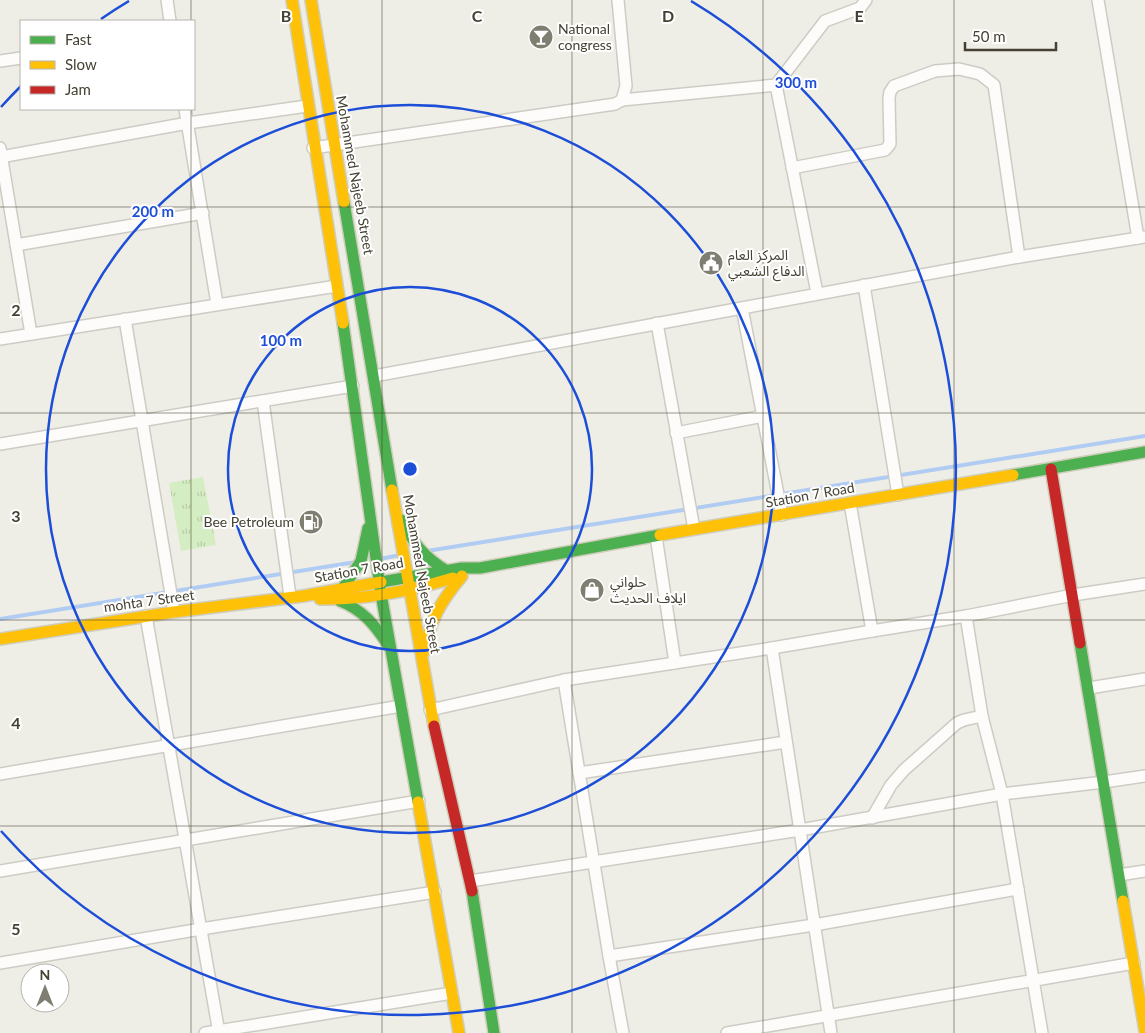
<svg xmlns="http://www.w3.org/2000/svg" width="1145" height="1033" viewBox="0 0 1145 1033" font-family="Lato,'Noto Sans Arabic',sans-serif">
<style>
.grass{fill:url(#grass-tufts)}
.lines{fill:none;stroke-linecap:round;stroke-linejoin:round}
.stream{stroke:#b1ccf3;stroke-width:4}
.street-casing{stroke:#cdccc4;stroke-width:14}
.fast-casing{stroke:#cfcebc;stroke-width:14}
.slow-casing{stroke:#cfcebc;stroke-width:14}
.jam-casing{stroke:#cfcebc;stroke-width:14}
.street{stroke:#fdfcfb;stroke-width:11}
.fast{stroke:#4caf50;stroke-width:11}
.slow{stroke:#ffc107;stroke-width:11}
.jam{stroke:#c62828;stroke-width:11}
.grid{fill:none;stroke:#454132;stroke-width:1;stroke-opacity:0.55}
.ring{fill:none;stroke:#1d4ed8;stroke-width:2.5}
.labels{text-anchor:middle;stroke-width:4;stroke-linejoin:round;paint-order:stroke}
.poi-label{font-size:14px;fill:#454132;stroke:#fff;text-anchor:start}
.street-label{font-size:14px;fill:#454132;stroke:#fff}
.grid-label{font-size:16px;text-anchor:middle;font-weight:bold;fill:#454132;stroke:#fff;stroke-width:4;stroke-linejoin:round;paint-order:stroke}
.centre{fill:#1d4ed8;stroke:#fff;stroke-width:2.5}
.ring-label{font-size:15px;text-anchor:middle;font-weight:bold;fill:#1d4ed8;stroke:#fff;stroke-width:4;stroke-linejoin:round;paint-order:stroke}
</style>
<defs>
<pattern id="grass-tufts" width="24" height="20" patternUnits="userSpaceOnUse" patternTransform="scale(1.25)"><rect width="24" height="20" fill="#d4edc2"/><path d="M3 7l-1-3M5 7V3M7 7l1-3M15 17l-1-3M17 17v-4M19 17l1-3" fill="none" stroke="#b7cca7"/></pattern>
</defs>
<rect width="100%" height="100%" fill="#efeee6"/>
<polygon class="grass" points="203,477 216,545 181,551 169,483"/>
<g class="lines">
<g class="stream">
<polyline points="427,551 1145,436"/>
<polyline points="380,559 400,555"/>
<polyline points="0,619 356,562"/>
</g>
<defs>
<g id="street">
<polyline points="167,0 170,21"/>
<polyline points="1098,0 1138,238"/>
<polyline points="0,61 21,58"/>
<polyline points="776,85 817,293"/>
<polyline points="622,100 776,85 825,21 860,8 866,0"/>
<polyline points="185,109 217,304"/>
<polyline points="0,148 31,334"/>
<polyline points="313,148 615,104 622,100 626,86 618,0"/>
<polyline points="0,157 188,123 307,106"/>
<polyline points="792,168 885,150 890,144 889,98 890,92 894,86 935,71 959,69 980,74 994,85 1019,257"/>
<polyline points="16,245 203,213"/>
<polyline points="864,285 898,495"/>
<polyline points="125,319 174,612"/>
<polyline points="657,323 694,529"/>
<polyline points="0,339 337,286"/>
<polyline points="374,376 742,308"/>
<polyline points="263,401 290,596"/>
<polyline points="676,433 763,416"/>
<polyline points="0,444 353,386"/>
<polyline points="850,503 872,631"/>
<polyline points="782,515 742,308 1019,257 1145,237"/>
<polyline points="656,536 675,663"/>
<polyline points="146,616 219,1033"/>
<polyline points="966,616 982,716 1002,794 1042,1033"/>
<polyline points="772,648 831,1033"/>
<polyline points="564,680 609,956 623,1033"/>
<polyline points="1089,688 1145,679"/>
<polyline points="430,710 564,680 772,648 872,631 966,616 1073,595 1145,584"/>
<polyline points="579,773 786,742"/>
<polyline points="0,774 401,706"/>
<polyline points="872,818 891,785 904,770 957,723 964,720 982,716"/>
<polyline points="0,871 419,801"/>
<polyline points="1119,875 1145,871"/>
<polyline points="470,881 800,830 1002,794 1104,782 1145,776"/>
<polyline points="609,956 814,925 1018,889"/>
<polyline points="0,963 201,929 435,892"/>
<polyline points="205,1033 452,993"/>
<polyline points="727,1033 1134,963"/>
</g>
<g id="fast">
<polyline points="344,202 392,490"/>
<polyline points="343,323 381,594 418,802"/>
<polyline points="1013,475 1145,452"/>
<path d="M 401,520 C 414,544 424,557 447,571"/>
<polyline points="381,582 462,568 480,568 660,535"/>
<polyline points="343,588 361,561 368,528"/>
<path d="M 340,601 C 363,610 375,625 388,645"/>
<polyline points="1080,643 1123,901"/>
<polyline points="472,891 494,1033"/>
</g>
<g id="slow">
<polyline points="292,0 343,323"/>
<polyline points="311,0 344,202"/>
<polyline points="392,490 434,726"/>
<polyline points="660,535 1013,475"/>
<path d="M 320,599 C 365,600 410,591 453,578"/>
<polyline points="0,639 174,612 303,596 381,582"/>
<path d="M 424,652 C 430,620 441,601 462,576"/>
<polyline points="418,802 459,1033"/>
<polyline points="1123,901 1145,1031"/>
</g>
<g id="jam">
<polyline points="1051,469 1080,643"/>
<polyline points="434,726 472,891"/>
</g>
</defs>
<use href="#street" class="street-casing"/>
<use href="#fast" class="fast-casing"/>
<use href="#slow" class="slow-casing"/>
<use href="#jam" class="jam-casing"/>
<use href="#street" class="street"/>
<use href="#fast" class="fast"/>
<use href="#slow" class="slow"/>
<use href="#jam" class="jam"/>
</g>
<path class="grid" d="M 191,0 L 191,21M 382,0 L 382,1033M 572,0 L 572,1033M 763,0 L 763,1033M 954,0 L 954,1033M 191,109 L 191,1033M 0,207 L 1145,207M 0,413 L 1145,413M 0,620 L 1145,620M 0,826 L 1145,826"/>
<g class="ring">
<circle cx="410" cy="469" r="182"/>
<circle cx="410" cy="469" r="364"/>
<path d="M1 107A546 546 0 0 1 21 86M101 19A546 546 0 0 1 129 1M691 1A546 546 0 1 1 1 831"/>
</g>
<defs>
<symbol id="bar-disc" viewBox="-11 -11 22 22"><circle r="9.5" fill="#807e71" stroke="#fff"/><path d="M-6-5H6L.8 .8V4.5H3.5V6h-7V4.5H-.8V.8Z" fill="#fff"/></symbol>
<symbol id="civic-disc" viewBox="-11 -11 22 22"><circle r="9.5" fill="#807e71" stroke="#fff"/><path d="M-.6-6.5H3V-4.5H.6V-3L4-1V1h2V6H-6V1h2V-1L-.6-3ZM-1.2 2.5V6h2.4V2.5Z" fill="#fff"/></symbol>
<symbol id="fuel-disc" viewBox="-11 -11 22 22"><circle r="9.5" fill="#807e71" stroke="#fff"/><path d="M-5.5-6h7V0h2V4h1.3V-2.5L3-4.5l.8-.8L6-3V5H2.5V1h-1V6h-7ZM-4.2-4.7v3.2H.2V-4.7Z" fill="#fff"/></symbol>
<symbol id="shop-disc" viewBox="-11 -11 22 22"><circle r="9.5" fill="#807e71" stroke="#fff"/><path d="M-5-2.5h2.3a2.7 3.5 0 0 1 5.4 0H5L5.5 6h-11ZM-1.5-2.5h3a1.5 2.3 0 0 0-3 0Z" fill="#fff"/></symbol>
</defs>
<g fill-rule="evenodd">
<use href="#bar-disc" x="527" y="23" width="28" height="28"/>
<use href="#civic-disc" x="697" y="249" width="28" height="28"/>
<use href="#fuel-disc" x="297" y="508" width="28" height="28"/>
<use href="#shop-disc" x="578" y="576" width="28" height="28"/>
</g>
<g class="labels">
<g class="poi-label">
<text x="558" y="34">National<tspan x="558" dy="16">congress</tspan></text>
<text x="728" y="260">المركز العام<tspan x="728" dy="16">الدفاع الشعبي</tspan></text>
<text x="294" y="527" text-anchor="end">Bee Petroleum</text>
<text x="610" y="587">حلواني<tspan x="610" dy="16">ايلاف الحديث</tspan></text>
</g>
<g class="street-label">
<text transform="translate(355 175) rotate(80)" y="5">Mohammed Najeeb Street</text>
<text transform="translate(810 495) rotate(-10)" y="5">Station 7 Road</text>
<text transform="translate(359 570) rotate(-10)" y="5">Station 7 Road</text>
<text transform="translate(422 574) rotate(80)" y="5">Mohammed Najeeb Street</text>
<text transform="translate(149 601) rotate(-8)" y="5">mohta 7 Street</text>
</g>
</g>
<g class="grid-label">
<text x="286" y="22">B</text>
<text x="477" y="22">C</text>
<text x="668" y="22">D</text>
<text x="859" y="22">E</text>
<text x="16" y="316">2</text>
<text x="16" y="522">3</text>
<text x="16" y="729">4</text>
<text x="16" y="935">5</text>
</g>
<circle cx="410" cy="469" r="8" class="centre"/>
<g class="ring-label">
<text x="796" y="88">300 m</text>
<text x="153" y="217">200 m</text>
<text x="281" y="346">100 m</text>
</g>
<rect x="20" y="20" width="175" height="90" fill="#ffffff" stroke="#b5b3ad"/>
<rect x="30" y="36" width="25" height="8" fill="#4caf50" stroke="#b5b3ad"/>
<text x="65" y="45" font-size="15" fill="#454132">Fast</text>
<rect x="30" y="61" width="25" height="8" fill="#ffc107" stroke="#b5b3ad"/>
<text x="65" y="70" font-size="15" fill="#454132">Slow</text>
<rect x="30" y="86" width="25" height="8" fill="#c62828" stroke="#b5b3ad"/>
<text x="65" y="95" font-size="15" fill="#454132">Jam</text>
<g transform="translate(45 988)"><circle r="24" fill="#ffffff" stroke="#b5b3ad"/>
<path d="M0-4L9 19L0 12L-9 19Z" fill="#807e71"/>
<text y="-8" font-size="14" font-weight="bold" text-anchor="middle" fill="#454132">N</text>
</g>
<path d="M965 42v8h91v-8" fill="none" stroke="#454132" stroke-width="2.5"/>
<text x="972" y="42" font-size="15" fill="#454132" stroke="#ffffff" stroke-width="4" paint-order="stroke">50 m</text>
</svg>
